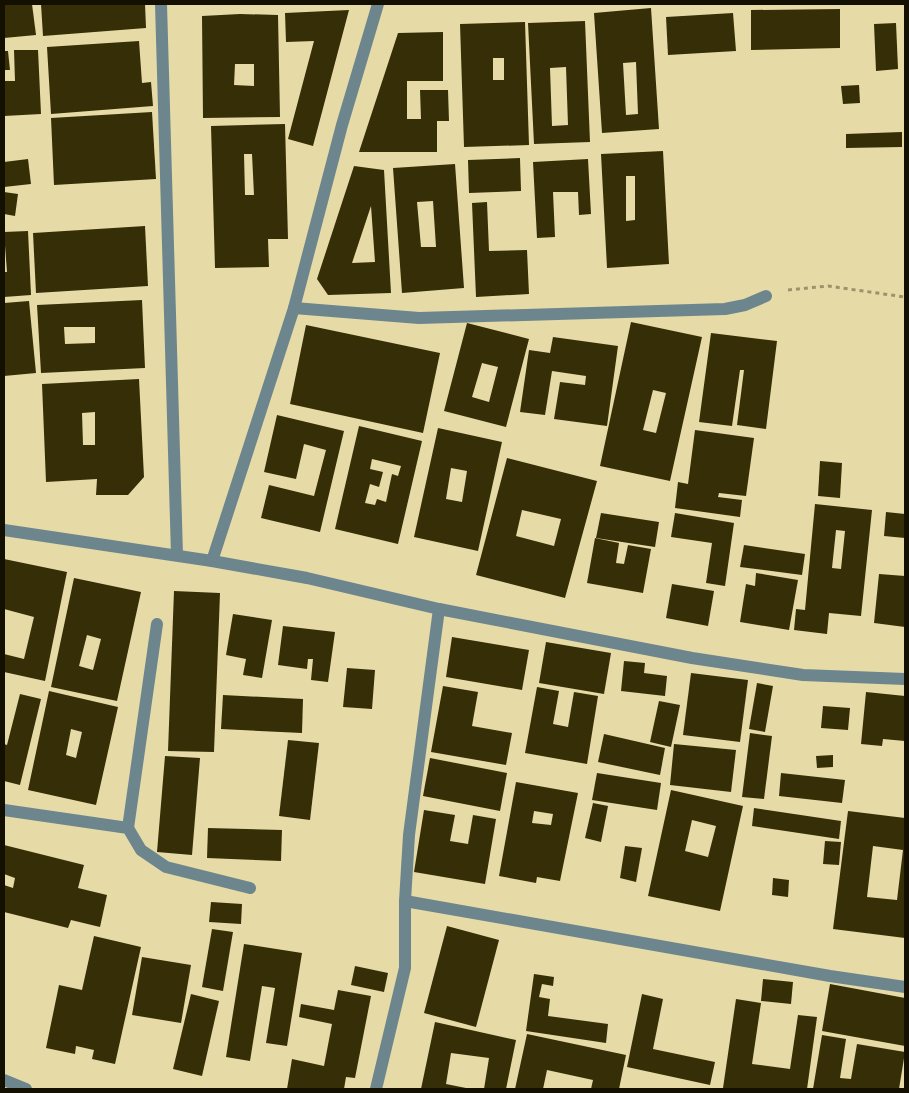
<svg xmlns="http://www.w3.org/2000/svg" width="909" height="1093" viewBox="0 0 909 1093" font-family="'Fira Sans',sans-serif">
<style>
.building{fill:#362e06;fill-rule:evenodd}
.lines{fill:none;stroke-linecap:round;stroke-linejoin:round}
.path{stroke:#9b936c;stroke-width:3;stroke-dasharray:4 4;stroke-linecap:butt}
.minor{stroke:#6d868d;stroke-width:12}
</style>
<rect width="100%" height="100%" fill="#e6dba7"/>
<g class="building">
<polygon points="4,4 32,4 36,35 4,38"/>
<polygon points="41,4 145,4 146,28 43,36"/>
<path d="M 651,8 L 659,129 L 602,133 L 594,13 ZM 636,62 L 638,114 L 626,115 L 623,63 Z"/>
<polygon points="840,9 840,48 751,50 751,10"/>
<polygon points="349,10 313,146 288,139 314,41 286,42 285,13"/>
<polygon points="733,13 736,51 668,55 666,17"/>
<path d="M 240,14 L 278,15 L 280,117 L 203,118 L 202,16 ZM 235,64 L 254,64 L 254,86 L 234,85 Z"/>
<path d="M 585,21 L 590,142 L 534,144 L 528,23 ZM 566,67 L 568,125 L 552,126 L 550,68 Z"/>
<path d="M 525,22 L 529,145 L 464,147 L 460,24 ZM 493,58 L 504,58 L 504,80 L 493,80 Z"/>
<polygon points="896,23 898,69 876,71 874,24"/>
<polygon points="443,32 443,81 407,81 407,119 421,119 420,90 448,90 449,121 437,121 437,152 359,152 398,33"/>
<polygon points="139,41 142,83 151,82 153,106 51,114 47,47"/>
<polygon points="14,50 38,50 41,114 4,116 4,81 15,81"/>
<polygon points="4,51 8,51 10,70 4,70"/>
<polygon points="859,85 860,103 843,104 841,86"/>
<polygon points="152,112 156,179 54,185 51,118"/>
<path d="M 285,124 L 288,239 L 268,239 L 269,267 L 215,268 L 211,126 ZM 244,154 L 252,154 L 254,195 L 245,195 Z"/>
<polygon points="902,132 902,147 846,148 846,134"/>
<path d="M 663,151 L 669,264 L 607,268 L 601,154 ZM 626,176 L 635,176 L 635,220 L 626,221 Z"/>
<polygon points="520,158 521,191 469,193 468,160"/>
<polygon points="28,159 31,184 4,187 4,162"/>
<polygon points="588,159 591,214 579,215 578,192 553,192 555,237 537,238 533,162"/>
<path d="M 455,164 L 464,288 L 402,293 L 393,168 ZM 433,201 L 436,247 L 421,247 L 417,202 Z"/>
<path d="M 354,166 L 384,170 L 391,293 L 328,295 L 317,279 ZM 371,206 L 375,262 L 352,263 Z"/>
<polygon points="4,192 18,194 15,216 4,214"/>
<polygon points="487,202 489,251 527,250 529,294 476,297 472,203"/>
<polygon points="145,226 148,286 36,293 33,233"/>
<polygon points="28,231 31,295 4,297 4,272 7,272 4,232"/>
<path d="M 142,300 L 145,368 L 41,373 L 37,305 ZM 64,327 L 95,327 L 95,343 L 65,344 Z"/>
<polygon points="29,301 36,373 4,376 4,303"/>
<path d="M 631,322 L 702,337 L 670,481 L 600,466 ZM 653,390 L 666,393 L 656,433 L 643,430 Z"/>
<path d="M 467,323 L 529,339 L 506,427 L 444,411 ZM 482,363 L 498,367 L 489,402 L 472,397 Z"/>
<polygon points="306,325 440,353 423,433 290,404"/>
<polygon points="711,333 777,341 766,429 737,425 744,370 740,370 732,426 699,422"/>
<polygon points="553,337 618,346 607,426 554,419 560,382 585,385 586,376 552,371 545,415 520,412 529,350 550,353"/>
<path d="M 139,379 L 144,477 L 128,495 L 96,495 L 97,479 L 46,482 L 42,384 ZM 95,412 L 95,445 L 83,445 L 82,413 Z"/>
<polygon points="277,415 344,431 320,532 261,518 269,485 314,496 326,450 304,444 296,479 264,472"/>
<path d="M 359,426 L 422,441 L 398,544 L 335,529 ZM 372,459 L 401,466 L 398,476 L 392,474 L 386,502 L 377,499 L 375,505 L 365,503 L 370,484 L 379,487 L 383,472 L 370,469 Z"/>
<path d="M 438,428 L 502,442 L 478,551 L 414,537 ZM 451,468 L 467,471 L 462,502 L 446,499 Z"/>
<polygon points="695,430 754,438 746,496 719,493 718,497 742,500 740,517 675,508 678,482 688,484"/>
<path d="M 507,458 L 597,481 L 565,598 L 476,575 ZM 522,510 L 561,519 L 554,546 L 516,536 Z"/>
<polygon points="820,461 842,463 840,498 818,496"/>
<path d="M 815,504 L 872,510 L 861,616 L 829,613 L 827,634 L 794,630 L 796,609 L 805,610 ZM 836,530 L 845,531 L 841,569 L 832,568 Z"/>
<polygon points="886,512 905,514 905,538 884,536"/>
<polygon points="601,513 659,522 655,547 596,538"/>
<polygon points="675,513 734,523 725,586 706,583 712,543 671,537"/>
<polygon points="595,538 619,543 616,563 624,564 628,545 651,549 643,593 587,583"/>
<polygon points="744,545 805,554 802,575 740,567"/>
<polygon points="4,559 67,572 45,681 4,672 4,654 24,659 34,617 4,609"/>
<polygon points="756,573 798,580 789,630 740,622 746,584 755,586"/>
<polygon points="879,574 905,576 905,627 874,623"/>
<path d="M 74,578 L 141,592 L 117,701 L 51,687 ZM 87,635 L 101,639 L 93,670 L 79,666 Z"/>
<polygon points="672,584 714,591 708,626 666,618"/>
<polygon points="174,591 220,593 214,752 168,751"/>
<polygon points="233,614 272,620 262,678 243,675 246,659 226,655"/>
<polygon points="283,626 335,632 328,682 311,680 313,659 308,659 307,669 278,665"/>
<polygon points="452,637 529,650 522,690 446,677"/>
<polygon points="546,642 611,653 604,694 539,683"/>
<polygon points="624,661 645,663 644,673 667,676 665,696 621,691"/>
<polygon points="347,668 375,670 372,709 343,707"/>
<polygon points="691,673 748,680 740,742 683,735"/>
<polygon points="757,683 773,686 765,732 749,729"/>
<polygon points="443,686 478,692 472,726 512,733 506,765 431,752"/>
<polygon points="537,687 559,691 553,724 568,727 574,692 598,696 587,764 525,753"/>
<path d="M 49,691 L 118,707 L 96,805 L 28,790 ZM 71,729 L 82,732 L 76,758 L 66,755 Z"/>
<polygon points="866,692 905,696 905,741 883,739 882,746 861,744"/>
<polygon points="20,694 41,699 20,785 4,781 4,744 7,745"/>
<polygon points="223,695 303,699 302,733 221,729"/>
<polygon points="659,701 680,705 671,747 650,742"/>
<polygon points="823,706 850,708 848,730 821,728"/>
<polygon points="750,733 772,736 764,799 742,797"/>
<polygon points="604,734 665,748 660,775 598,762"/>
<polygon points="288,740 319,743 310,820 279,816"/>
<polygon points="674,744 736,750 731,792 670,785"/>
<polygon points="833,755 833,767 817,768 816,756"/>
<polygon points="165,756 200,758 192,855 157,852"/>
<polygon points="430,758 507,773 500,811 423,796"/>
<polygon points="597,773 661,783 657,810 592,800"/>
<polygon points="781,773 845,780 842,803 779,796"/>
<path d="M 516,782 L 578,793 L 560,881 L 537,877 L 536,883 L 499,876 ZM 534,811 L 553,814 L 551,825 L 532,823 Z"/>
<path d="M 671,790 L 743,806 L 720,911 L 648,896 ZM 692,820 L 716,826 L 708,857 L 685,851 Z"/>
<polygon points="593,803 608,806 601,842 585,838"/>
<polygon points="754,808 841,821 839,839 752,826"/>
<polygon points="424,810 455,815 450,841 468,844 473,815 496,819 485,884 414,872"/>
<path d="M 848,811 L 905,818 L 905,938 L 833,929 ZM 873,846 L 903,850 L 897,900 L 867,897 Z"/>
<polygon points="208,828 282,830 281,861 207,858"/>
<polygon points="825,841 841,842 839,865 823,864"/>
<polygon points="4,845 84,865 78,888 107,895 100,927 71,920 68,928 4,912 4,885 13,888 15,878 4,874"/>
<polygon points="625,846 642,848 636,882 620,878"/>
<polygon points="773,878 789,880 788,897 772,895"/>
<polygon points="211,902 242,904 241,924 209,922"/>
<polygon points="447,926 499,940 476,1027 424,1013"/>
<polygon points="212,929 233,932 223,991 202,987"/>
<polygon points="94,936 141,947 115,1064 92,1059 94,1050 76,1046 75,1054 46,1048 59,985 82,990"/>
<polygon points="244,944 302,953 287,1046 266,1043 275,988 262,986 250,1061 226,1057"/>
<polygon points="142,957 191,965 181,1023 132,1015"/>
<polygon points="355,966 388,973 384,992 351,985"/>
<polygon points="534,974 554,977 553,986 542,984 539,997 550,999 548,1016 608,1024 606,1043 526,1031"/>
<polygon points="763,979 793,982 791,1004 761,1001"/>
<polygon points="830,984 905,998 905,1046 822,1031"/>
<polygon points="338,990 371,996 355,1078 346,1077 344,1089 287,1089 292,1059 324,1066 332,1024 299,1017 301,1004 334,1010"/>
<polygon points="191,994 219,1001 202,1076 173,1069"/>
<polygon points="642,994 663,999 653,1049 715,1062 710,1085 627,1067"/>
<polygon points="736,999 761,1003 752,1064 790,1069 798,1015 817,1017 807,1089 723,1088"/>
<polygon points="435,1022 516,1040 506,1089 484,1089 489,1058 451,1053 446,1084 471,1089 421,1089"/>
<polygon points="527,1034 626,1055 619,1089 591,1089 593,1080 547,1070 543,1089 515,1089"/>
<polygon points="822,1035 846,1039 840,1078 851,1079 857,1044 905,1052 899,1089 813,1089"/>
</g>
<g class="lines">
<polyline class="path" points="788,290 828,286 905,297"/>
<g class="minor">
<polyline points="161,4 177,555"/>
<polyline points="294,308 419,318 725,309 745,305 766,296"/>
<polyline points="4,530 212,561 307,578 439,609 692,658 803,675 905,679"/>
<polyline points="212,561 294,308 342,125 378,4"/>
<polyline points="4,810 128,828 141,850 166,867 250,888"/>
<polyline points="128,828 157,624"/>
<polyline points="405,901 830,976 905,987"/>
<polyline points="4,1080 26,1089"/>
<polyline points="376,1089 405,968 405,901 409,835 439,609"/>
</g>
</g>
<rect width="909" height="1093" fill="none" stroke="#141001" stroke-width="10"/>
</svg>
